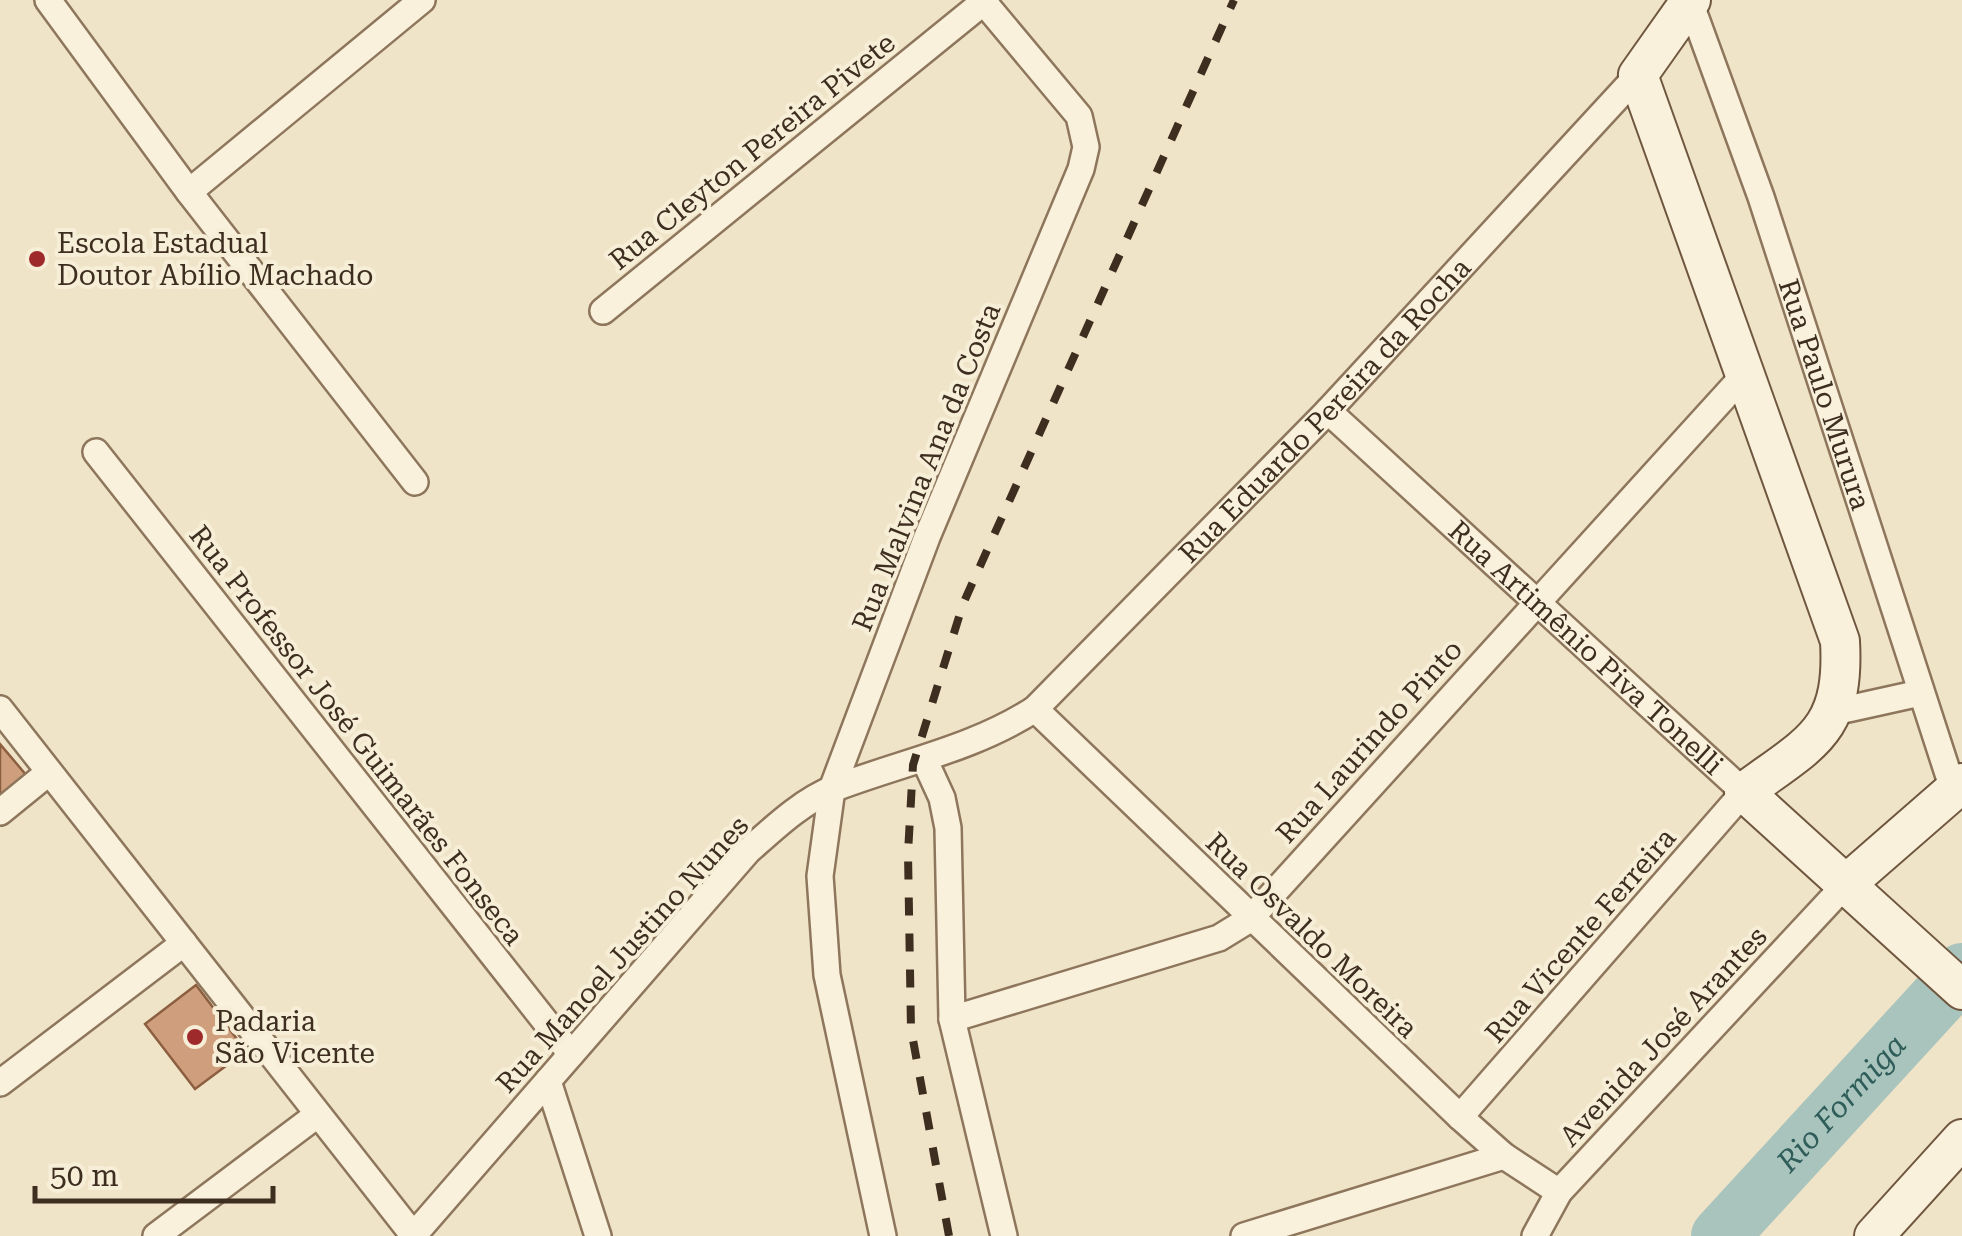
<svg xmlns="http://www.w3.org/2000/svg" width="1962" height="1236" viewBox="0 0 1962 1236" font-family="'Roboto Serif',serif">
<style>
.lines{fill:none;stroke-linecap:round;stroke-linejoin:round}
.river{stroke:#a9c4bc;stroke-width:58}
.building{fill:#cf9f7d;stroke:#8d5f41;stroke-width:2.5}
.street-casing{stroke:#8d765c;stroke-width:30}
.secondary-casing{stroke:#6f573f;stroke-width:42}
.street{stroke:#faf1dc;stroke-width:25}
.secondary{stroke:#faf1dc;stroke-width:38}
.rail{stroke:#3d2e20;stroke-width:8;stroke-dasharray:18 18;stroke-linecap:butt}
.poi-dot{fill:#9e2a2b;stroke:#f7eed8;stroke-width:4}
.labels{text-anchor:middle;stroke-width:8;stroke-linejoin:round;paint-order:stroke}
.street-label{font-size:28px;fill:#3d2e20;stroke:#f7eed8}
.poi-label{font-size:28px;fill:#3d2e20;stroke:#f7eed8;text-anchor:start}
.water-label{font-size:30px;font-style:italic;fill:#2f5d5a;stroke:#f7eed8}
</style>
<rect width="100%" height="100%" fill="#f0e4c8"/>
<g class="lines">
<path class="river" id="s1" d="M 1720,1236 L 1962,972"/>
</g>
<g class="building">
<polygon points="0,744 27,776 0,797"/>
<polygon points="196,985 246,1051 195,1089 145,1024"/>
</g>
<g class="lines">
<defs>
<g id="street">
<polyline points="48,0 189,192 415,482"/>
<path id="s2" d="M 1690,2 L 1761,197 L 1953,789"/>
<polyline points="189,192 422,0"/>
<polyline points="603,311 986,0"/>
<path id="s3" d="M 1328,411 L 1744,792 L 1460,1117"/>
<polyline points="96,452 571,1054"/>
<polyline points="0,709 414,1236"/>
<polyline points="1035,709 1460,1117 1504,1156 1559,1192"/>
<polyline points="1834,712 1920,693"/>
<polyline points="925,761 942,798 948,828 952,1019 1004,1236"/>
<polyline points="0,812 48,773"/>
<polyline points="952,1019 1219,938 1250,919 1747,372"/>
<polyline points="548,1081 598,1236"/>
<polyline points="0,1083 184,943"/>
<polyline points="156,1236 317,1115"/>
<path id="s4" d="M 413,1236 L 748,851 C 774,828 802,801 835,788 C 903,762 973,749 1035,709 L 1328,411 L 1638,75"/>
<polyline points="883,1236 827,975 820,876 832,789 927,537 1081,169 1086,147 1079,116 982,0"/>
<polyline points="1244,1236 1504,1156"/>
<polyline points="1535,1236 1559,1192 1845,885"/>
</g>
<g id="secondary">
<path d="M 1691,0 L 1638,75 L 1840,641 C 1845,733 1811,742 1744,792 L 1962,990"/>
<polyline points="1845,885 1962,783"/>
<polyline points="1874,1236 1962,1139"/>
</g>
</defs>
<use href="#street" class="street-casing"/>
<use href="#secondary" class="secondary-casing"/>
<use href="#street" class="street"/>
<use href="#secondary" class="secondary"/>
<polyline class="rail" points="949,1236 911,1029 908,853 913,765 963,604 1234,0"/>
</g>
<g class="poi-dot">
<circle cx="37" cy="259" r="10"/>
<circle cx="195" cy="1037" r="10"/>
</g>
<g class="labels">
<g class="street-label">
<text transform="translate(752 151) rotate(-39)" y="10">Rua Cleyton Pereira Pivete</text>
<text dy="10" stroke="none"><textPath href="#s2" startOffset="415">Rua Paulo Murura</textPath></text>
<text dy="10" stroke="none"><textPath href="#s4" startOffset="1250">Rua Eduardo Pereira da Rocha</textPath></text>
<text transform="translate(926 467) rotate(-68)" y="10">Rua Malvina Ana da Costa</text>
<text dy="10" stroke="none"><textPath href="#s3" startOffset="350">Rua Artimênio Piva Tonelli</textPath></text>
<text transform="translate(357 735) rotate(52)" y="10">Rua Professor José Guimarães Fonseca</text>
<text transform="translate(1369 741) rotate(-48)" y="10">Rua Laurindo Pinto</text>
<text transform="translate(1312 935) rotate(44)" y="10">Rua Osvaldo Moreira</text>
<text transform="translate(1580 935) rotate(-49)" y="10">Rua Vicente Ferreira</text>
<text transform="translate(622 954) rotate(-48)" y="10">Rua Manoel Justino Nunes</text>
<text transform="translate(1663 1036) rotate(-47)" y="10">Avenida José Arantes</text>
</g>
<g class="poi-label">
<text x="57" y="253">Escola Estadual<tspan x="57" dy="32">Doutor Abílio Machado</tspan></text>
<text x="215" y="1031">Padaria<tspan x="215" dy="32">São Vicente</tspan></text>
</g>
<g class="water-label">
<text dy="10" stroke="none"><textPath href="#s1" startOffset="180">Rio Formiga</textPath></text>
</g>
</g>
<path d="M35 1186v15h238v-15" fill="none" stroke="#3d2e20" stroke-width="5"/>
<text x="50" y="1186" font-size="30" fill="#3d2e20" stroke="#f7eed8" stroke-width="8" paint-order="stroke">50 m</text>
</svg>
